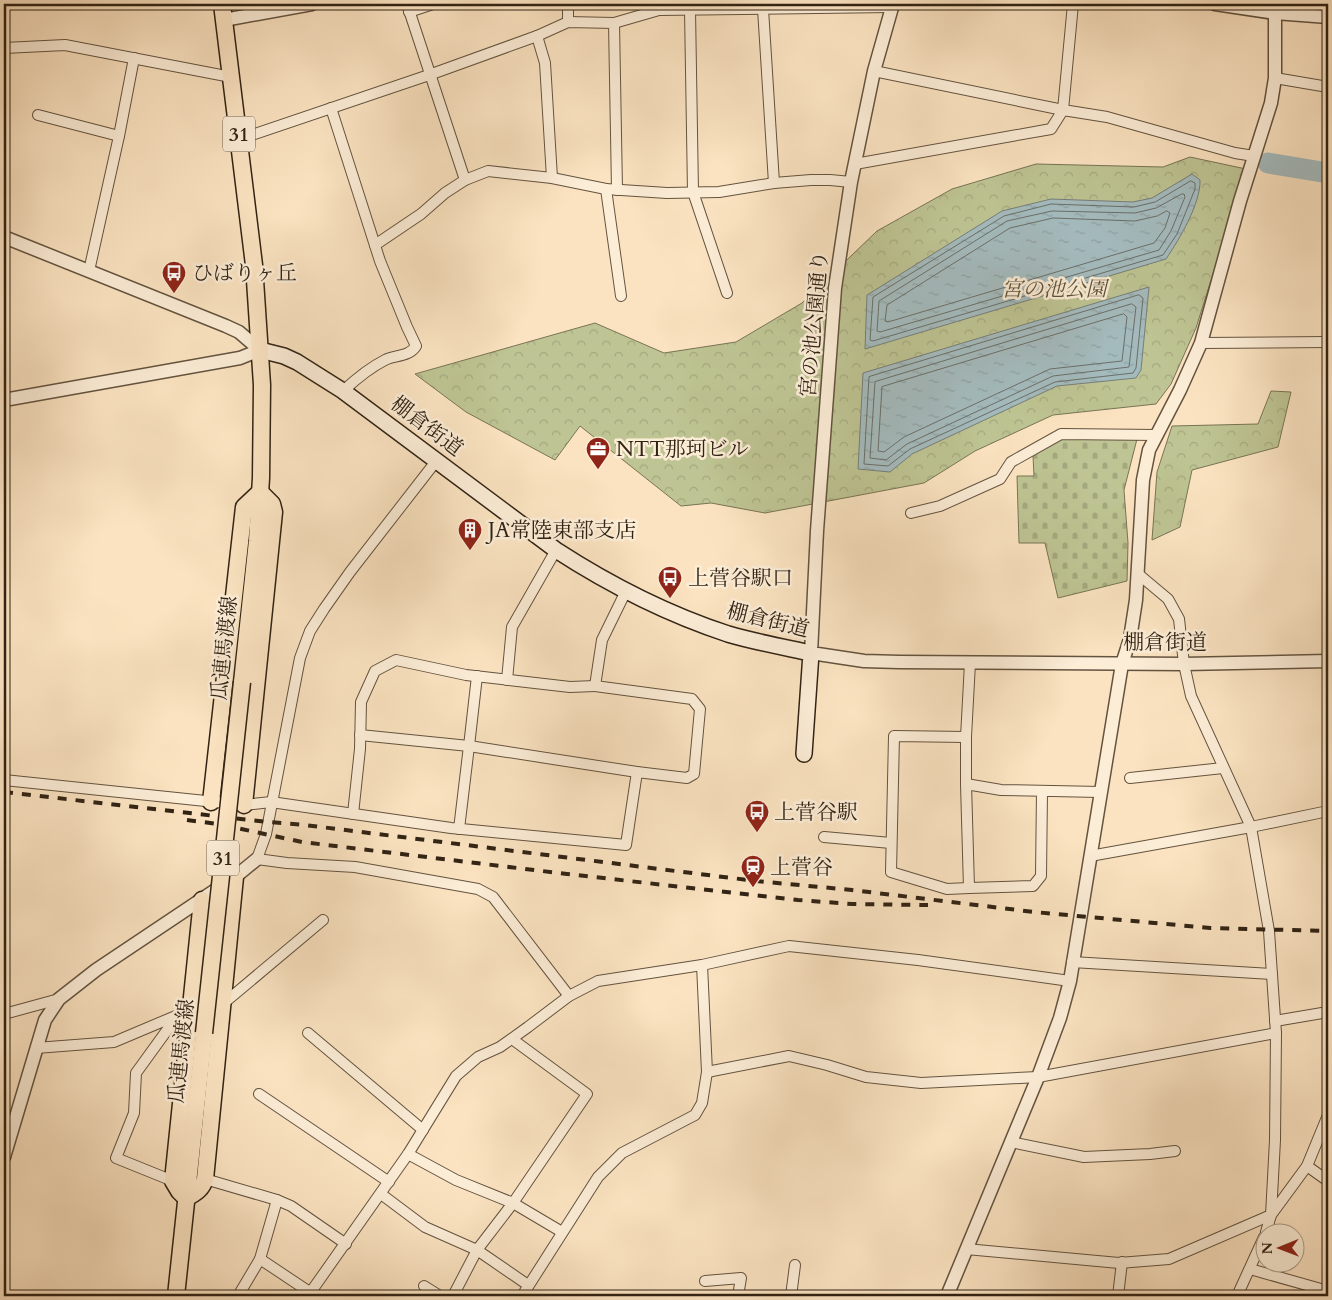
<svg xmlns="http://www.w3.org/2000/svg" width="1332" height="1300" viewBox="0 0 1332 1300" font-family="Cardo,'Noto Serif JP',serif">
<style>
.forest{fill:url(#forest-crowns);stroke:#787454}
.cemetery{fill:url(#cemetery-stones);stroke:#787454}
.water{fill:url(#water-ripples);stroke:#767e7a}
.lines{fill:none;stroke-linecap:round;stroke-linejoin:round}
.shore{stroke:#6a6f69;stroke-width:1}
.river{stroke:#a4bbbe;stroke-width:21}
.minor-casing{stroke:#64533f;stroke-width:12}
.tertiary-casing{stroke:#64533f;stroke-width:15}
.secondary-casing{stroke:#312314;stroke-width:18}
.primary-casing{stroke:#312314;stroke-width:19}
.minor{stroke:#fcedd7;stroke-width:10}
.tertiary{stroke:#fcedd7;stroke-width:12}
.secondary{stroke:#fcedd7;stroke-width:15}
.primary{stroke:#fbe3c1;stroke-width:16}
.rail{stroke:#312314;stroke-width:4;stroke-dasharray:9 9;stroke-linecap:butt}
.primary-bridge-casing{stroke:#312314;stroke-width:19;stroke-linecap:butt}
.primary-bridge{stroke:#fbe3c1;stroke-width:16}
.labels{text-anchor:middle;stroke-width:5;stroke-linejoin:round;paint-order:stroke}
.shield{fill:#fcedd7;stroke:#6e604e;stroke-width:1}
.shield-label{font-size:20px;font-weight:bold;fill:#312314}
.poi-label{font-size:21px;fill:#312314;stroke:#fcedd7;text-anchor:start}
.park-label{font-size:21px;font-style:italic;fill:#5b533a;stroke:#fcedd7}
.street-label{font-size:21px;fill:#312314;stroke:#fcedd7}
</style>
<defs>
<pattern id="forest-crowns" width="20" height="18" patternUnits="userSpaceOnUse" patternTransform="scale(1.25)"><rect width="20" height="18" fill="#bec493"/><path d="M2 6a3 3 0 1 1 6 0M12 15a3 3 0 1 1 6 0" fill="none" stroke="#a4a87e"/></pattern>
<pattern id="cemetery-stones" width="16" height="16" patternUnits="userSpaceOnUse" patternTransform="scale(1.25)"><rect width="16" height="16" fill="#bec493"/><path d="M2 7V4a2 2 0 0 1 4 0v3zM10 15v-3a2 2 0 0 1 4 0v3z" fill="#a4a87e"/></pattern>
<pattern id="water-ripples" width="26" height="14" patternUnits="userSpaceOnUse" patternTransform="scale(1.25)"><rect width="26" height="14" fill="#a4bbbe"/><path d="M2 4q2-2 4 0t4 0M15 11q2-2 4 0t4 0" fill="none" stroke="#8ea0a2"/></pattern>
</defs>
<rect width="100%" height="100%" fill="#fbe3c1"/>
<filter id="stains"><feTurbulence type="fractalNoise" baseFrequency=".004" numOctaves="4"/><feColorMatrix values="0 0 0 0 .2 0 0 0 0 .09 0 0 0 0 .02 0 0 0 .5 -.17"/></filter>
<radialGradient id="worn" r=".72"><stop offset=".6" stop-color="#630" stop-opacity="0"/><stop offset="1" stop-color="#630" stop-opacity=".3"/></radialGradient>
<g class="forest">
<polygon points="1190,157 1246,169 1196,328 1171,384 1156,404 1053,415 975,451 924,483 765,513 711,503 681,506 580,426 555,460 466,412 415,374 595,323 664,353 736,342 802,303 877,231 952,189 1036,164 1163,167"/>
<polygon points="1271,391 1291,392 1278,447 1192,470 1180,527 1152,540 1157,472 1172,426 1258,424"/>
</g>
<polygon class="cemetery" points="1056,439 1137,439 1124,490 1128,543 1127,581 1058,598 1045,543 1019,543 1017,476 1034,476 1033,456"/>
<g class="water">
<path d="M 1192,174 L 1200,180 C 1201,203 1179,240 1166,259 L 865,349 L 867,295 L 1002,211 L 1051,199 L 1133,202 L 1152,198 Z"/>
<polygon points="1149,287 1141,370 1136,378 1057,386 912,454 890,472 858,469 863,373"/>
</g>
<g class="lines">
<g class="shore">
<polygon points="1191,181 1195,183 1195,189 1177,234 1163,255 873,341 870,340 873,297 1004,216 1051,204 1134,207 1155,202"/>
<polygon points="1182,194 1184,194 1185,197 1171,231 1159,250 880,332 877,331 879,301 1007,221 1052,211 1135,213 1156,208"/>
<polygon points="1167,211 1170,213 1165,228 1154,243 888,322 885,321 887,305 1010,228 1053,218 1135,221 1157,216"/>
<polygon points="1139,295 1143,298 1136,368 1133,373 1055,382 910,449 888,466 864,464 869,377"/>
<polygon points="1132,304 1136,307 1129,367 1053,376 907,444 886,460 870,458 875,382"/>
<polygon points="1124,314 1127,317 1122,361 1050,369 904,437 884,452 878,451 882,387"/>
</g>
<polyline class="river" points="1268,163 1328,173"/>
<defs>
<g id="minor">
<polyline points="407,4 465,180"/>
<polyline points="568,4 568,22"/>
<polyline points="660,4 659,10 891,7"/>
<polyline points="763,9 774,183"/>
<polyline points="690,10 693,192 727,293"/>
<polyline points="409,12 433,4"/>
<polyline points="614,23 659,10"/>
<polyline points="537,36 545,63 552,178"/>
<polyline points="4,48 65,45 231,77"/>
<polyline points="874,71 1063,110 1073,4"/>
<polyline points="1275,78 1328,87"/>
<path d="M 331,108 L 380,261 L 407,327 L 416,346 C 409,357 395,355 385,360 C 369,368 356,379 343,391"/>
<polyline points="38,115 119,136"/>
<polyline points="240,139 429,75 537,36 568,22 614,23 617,190"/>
<polyline points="855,164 1051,129 1063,110 1107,117 1235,153 1254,156"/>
<polyline points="606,189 621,296"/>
<polyline points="375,245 421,214 445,193 465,180 488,171 552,178 606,189 667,193 719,192 774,183 811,180 830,180 851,182"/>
<polyline points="89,271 119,136 134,58"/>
<polyline points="1201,343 1328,342"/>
<polyline points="437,460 350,572 324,609 310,631 300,658 266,834 257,859 287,863 355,867 478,889 493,897 569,996"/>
<polyline points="911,513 940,506 1000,479 1011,462 1061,434 1157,435"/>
<polyline points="1137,573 1168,599 1179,619 1184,664 1191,696 1251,827 1269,931 1276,1033 1275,1140 1271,1215 1266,1232"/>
<polyline points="477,676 469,746 637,772"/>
<polyline points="507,680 512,627 556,550"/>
<polyline points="360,735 469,746 459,829"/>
<polyline points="966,737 894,736 891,872 947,889 969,888"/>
<polyline points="1130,778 1223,768"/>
<polyline points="4,780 244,805 271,802 451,828 626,845 637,772 687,778 694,774 700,709 692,699 595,686 602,640 626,591"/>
<polyline points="966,784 966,737 970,663"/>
<polyline points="1042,791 1041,876 1033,886 969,888 966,784 1001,790 1100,792"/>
<polyline points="353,814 360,749 361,702 375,671 396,660 466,675 570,687 595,686"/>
<polyline points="824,837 891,843"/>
<polyline points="1090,856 1251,827 1328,811"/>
<polyline points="1072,962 1272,974"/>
<polyline points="224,1003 323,920"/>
<polyline points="4,1014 59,999"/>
<polyline points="1275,1021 1328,1012"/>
<polyline points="308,1033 423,1130"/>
<polyline points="36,1048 114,1042 178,1015 136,1073 134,1113 116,1158 173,1181"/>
<polyline points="707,1072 789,1056 827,1065 866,1077 921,1083 1038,1077 1276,1033"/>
<polyline points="259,1094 389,1182"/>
<polyline points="1011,1142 1084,1157 1150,1154 1175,1151"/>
<polyline points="408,1154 456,1180 513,1203 562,1232"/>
<polyline points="1307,1166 1328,1181"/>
<polyline points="205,1179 277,1200 291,1206 346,1244"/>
<polyline points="381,1194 425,1227 477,1250 513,1203 587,1094 512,1039"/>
<polyline points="966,1249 1119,1263 1169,1259 1271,1215 1307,1166 1328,1115"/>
<polyline points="260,1259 277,1200"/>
<polyline points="1250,1269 1328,1291"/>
<polyline points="705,1281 741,1278 738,1296"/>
<polyline points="424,1286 440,1296"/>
<polyline points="238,1296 260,1259 311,1293"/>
<polyline points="308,1296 408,1154 456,1076 478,1057 500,1047 528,1027 569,996 598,981 702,965 789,946 918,960 1070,981"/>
<polyline points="453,1296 477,1250 528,1285"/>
<polyline points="522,1296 598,1177 622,1153 695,1115 702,1103 707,1072 702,965"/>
<polyline points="791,1296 795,1265"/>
<polyline points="1118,1296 1122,1262"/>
<polyline points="1237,1296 1264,1237"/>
</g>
<g id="tertiary">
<polyline points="893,4 874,71 851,182 835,288 817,531 811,653 864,661 899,662 1184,664 1328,661"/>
<polyline points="1215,4 1275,13 1328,17"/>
<polyline points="224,20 312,4"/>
<polyline points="4,237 226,326 239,332 260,350 240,358 4,400"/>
<polyline points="4,1157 45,1020 59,999 96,970 235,877 257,859"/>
<polyline points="947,1296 1038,1077 1060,1018 1070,981 1122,664 1130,639 1136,600 1143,480 1149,450 1180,390 1201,343 1240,201 1271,103 1275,78 1275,4"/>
</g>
<path id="secondary" d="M 260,350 L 284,356 L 297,362 L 343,391 L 556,550 C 610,585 667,614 728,634 C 755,642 783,647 811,653 L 804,754"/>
<g id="primary">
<polyline points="222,4 254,265 262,385 261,478 257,541 242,682"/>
<polyline points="211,802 244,507 260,492 272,504 274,512 244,805"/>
<path d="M 186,1198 C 196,1193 202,1189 205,1179 L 235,877"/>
<polyline points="186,1198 179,1191 173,1181 202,900"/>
<polyline points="176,1296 204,1033"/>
</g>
</defs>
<use href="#minor" class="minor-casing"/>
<use href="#tertiary" class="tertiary-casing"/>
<use href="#secondary" class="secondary-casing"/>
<use href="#primary" class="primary-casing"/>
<use href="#minor" class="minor"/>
<use href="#tertiary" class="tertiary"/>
<use href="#secondary" class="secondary"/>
<use href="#primary" class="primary"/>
<g class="rail">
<polyline points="4,792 268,822 305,825 756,881 852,890 1034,912 1210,928 1328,931"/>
<polyline points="187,820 218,824 302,842 567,874 798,900 852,904 928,905"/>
</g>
<defs>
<polyline id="primary-bridge" points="204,1033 242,682"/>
</defs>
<use href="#primary-bridge" class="primary-bridge-casing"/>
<use href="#primary-bridge" class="primary-bridge"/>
</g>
<defs>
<symbol id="bus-pin" viewBox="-11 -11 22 30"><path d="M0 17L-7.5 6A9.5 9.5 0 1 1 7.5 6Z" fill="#8f2418" stroke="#fcedd7"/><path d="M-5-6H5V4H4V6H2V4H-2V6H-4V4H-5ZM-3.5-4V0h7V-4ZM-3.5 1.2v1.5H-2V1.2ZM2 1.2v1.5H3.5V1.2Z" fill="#fff"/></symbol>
<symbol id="office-pin" viewBox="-11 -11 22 30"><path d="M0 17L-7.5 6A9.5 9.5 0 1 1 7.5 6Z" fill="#8f2418" stroke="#fcedd7"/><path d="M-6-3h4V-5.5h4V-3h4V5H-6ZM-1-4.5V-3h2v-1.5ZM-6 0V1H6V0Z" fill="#fff"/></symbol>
<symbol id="building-pin" viewBox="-11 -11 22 30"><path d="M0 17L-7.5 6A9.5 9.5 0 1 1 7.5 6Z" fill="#8f2418" stroke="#fcedd7"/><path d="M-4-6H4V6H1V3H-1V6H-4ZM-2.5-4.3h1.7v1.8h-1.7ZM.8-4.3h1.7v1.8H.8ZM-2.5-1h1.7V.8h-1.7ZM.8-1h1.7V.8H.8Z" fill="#fff"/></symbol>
<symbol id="station-pin" viewBox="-11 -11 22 30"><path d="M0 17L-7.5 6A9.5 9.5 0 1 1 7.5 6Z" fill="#8f2418" stroke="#fcedd7"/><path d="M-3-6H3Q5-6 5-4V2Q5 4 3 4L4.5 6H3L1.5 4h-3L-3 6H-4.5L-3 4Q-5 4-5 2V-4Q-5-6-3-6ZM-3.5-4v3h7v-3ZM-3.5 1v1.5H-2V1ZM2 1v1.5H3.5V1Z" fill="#fff"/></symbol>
</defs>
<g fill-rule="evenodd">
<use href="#bus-pin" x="160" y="259" width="28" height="38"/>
<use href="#office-pin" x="584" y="435" width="28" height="38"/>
<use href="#building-pin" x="456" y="516" width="28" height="38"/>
<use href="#bus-pin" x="656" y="564" width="28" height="38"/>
<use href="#bus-pin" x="743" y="798" width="28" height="38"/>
<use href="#station-pin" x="739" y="853" width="28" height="38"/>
</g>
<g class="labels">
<g class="shield">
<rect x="223" y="116.5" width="32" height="35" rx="4"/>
<rect x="207" y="840.5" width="32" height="35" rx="4"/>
</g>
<g class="shield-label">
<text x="239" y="141">31</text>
<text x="223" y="865">31</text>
</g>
<g class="poi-label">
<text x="192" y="280">ひばりヶ丘</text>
<text x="616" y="456">NTT那珂ビル</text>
<text x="488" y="537">JA常陸東部支店</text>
<text x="688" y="585">上菅谷駅口</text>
<text x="774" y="819">上菅谷駅</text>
<text x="770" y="874">上菅谷</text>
</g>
<g class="park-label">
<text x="1054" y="296">宮の池公園</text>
</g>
<g class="street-label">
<text transform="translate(814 324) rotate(-85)" y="7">宮の池公園通り</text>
<text transform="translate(427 426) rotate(37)" y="7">棚倉街道</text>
<text transform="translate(768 620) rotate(14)" y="7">棚倉街道</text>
<text x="1165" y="649">棚倉街道</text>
<text transform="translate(224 648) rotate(-84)" y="7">瓜連馬渡線</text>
<text transform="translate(181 1051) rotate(-84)" y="7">瓜連馬渡線</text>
</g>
</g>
<rect width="1332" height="1300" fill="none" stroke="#fbe3c1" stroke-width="20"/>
<rect x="5" y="5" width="1322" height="1290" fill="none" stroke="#312314" stroke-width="2.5"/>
<rect x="10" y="10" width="1312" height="1280" fill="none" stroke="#312314"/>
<g transform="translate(1280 1248) rotate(269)"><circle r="24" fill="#fcedd7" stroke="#ab9c89"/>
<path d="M0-4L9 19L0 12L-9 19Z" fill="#8f2418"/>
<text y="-8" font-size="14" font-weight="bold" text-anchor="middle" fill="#312314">N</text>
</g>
<rect width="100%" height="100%" filter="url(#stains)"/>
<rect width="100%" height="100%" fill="url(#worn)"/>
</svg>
